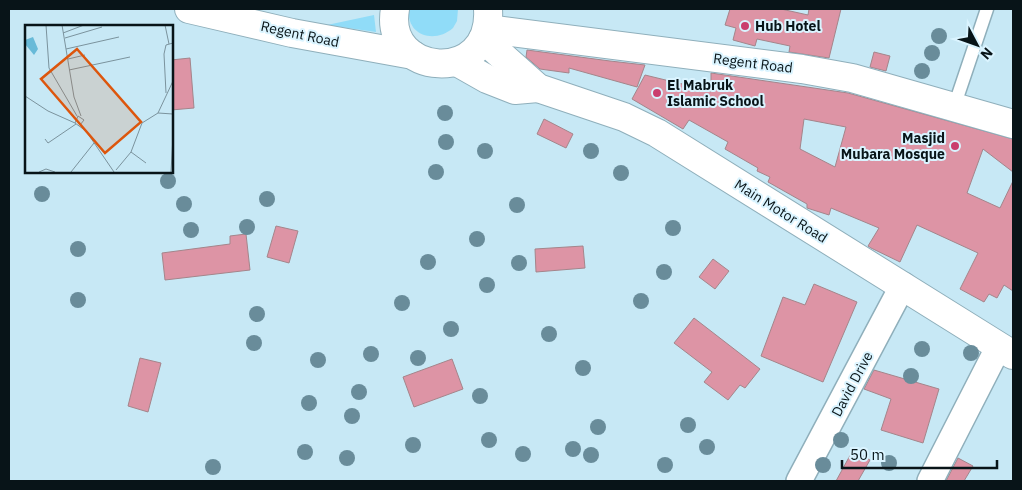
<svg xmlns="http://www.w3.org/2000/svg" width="1022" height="490" viewBox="0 0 1022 490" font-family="'IBM Plex Sans',sans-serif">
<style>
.green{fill:#90dcf8}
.building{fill:#dd94a5;stroke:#a4858b;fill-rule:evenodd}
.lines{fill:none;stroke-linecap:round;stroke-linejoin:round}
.lane-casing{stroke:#8fafbb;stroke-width:15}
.street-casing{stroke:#8fafbb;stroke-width:28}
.secondary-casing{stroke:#8fafbb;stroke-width:30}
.primary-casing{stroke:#8fafbb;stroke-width:30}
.lane{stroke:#fff;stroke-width:12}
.street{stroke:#fff;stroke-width:25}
.secondary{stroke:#fff;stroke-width:28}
.primary{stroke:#fff;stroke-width:28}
.tree{fill:#698c9a}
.poi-dot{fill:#ca3e6e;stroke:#daf4ff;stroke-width:2}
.labels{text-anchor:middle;stroke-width:4;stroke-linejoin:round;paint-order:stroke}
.poi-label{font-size:14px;font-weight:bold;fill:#081418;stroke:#daf4ff;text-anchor:start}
.street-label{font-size:14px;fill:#081418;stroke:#daf4ff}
.inset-road{fill:none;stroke:#7b939d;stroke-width:1}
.view{fill:#dd560d;fill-opacity:0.15;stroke:#dd560d;stroke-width:2.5}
.inset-edge{fill:none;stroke:#081418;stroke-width:2.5}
</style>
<rect width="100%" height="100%" fill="#c7e8f5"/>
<g class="green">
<path d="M 409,9 L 458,9 L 457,21 L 453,28 C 435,44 406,36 409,9 Z"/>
<polygon points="374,15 376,32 327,25"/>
</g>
<g class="building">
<polygon points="730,9 781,9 808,15 809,9 841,9 829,58 789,52 790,46 757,39 755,46 733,40 736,28 725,25"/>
<polygon points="527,50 610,61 645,65 637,87 569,68 569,73 540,69 526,57"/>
<polygon points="874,52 890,56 886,71 870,67"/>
<polygon points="190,58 194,108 171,110 171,60"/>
<path d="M 711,73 L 848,93 L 1013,139 L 1013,172 L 983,149 L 967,193 L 1000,208 L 1013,181 L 1013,291 L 1004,285 L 997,298 L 989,294 L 984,302 L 960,289 L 978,253 L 917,225 L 900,262 L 871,248 L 868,246 L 879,228 L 831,208 L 829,215 L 807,208 L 807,204 L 768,182 L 770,177 L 757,171 L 758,168 L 725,149 L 728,142 L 689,120 L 683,129 L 632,99 L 645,75 L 682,84 L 683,81 L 711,92 ZM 804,119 L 846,127 L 835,167 L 800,149 Z"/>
<polygon points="544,119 573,134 566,148 537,134"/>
<polygon points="276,226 298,231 289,263 267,257"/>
<polygon points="246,234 250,270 165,280 162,253 230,244 230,236"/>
<polygon points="583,246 585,268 536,272 535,249"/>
<polygon points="713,259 729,271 715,289 699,277"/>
<polygon points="814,284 857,302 823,382 761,356 783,297 805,305"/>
<polygon points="694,318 760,369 745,388 740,385 728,400 704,382 712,372 674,343"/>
<polygon points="140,358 161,363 148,412 128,406"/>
<polygon points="452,359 463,389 414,407 403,377"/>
<polygon points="874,370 939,389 923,443 881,430 891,399 864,389"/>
<polygon points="853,450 870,460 858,481 836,481"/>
<polygon points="958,458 973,466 964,481 946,481"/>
</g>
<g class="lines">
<defs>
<polyline id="lane" points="954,107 987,9"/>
<g id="street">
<polyline points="799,481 903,285"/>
<polyline points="930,481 999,346"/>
</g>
<g id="secondary">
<polyline points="487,29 802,69 852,78 1013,124"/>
<polyline points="483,39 538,88 624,117 657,133 1013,355"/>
<polyline points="457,62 487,79 515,90 538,88"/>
</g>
<g id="primary">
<polyline points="189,9 292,33 413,55"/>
<path d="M 395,9 C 383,77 493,86 488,9"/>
</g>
</defs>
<use href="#lane" class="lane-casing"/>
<use href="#street" class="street-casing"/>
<use href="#secondary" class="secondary-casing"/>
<use href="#primary" class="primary-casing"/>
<use href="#lane" class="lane"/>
<use href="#street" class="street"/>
<use href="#secondary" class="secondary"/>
<use href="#primary" class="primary"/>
</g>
<g class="tree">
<circle cx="939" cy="36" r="8"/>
<circle cx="932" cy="53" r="8"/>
<circle cx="922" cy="71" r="8"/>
<circle cx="445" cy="113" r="8"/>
<circle cx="446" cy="142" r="8"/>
<circle cx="485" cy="151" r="8"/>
<circle cx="591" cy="151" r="8"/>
<circle cx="436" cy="172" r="8"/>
<circle cx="621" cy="173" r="8"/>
<circle cx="168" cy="181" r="8"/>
<circle cx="42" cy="194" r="8"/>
<circle cx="267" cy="199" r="8"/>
<circle cx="184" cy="204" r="8"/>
<circle cx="517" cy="205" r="8"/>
<circle cx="247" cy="227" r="8"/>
<circle cx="673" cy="228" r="8"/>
<circle cx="191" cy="230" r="8"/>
<circle cx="477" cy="239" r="8"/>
<circle cx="78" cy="249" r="8"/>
<circle cx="428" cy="262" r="8"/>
<circle cx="519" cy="263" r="8"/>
<circle cx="664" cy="272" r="8"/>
<circle cx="487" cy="285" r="8"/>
<circle cx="78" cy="300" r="8"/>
<circle cx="641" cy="301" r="8"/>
<circle cx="402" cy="303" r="8"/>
<circle cx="257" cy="314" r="8"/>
<circle cx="451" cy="329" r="8"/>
<circle cx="549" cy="334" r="8"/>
<circle cx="254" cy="343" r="8"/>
<circle cx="922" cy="349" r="8"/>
<circle cx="971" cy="353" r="8"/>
<circle cx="371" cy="354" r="8"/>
<circle cx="418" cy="358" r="8"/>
<circle cx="318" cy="360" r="8"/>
<circle cx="583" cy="368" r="8"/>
<circle cx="911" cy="376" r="8"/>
<circle cx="359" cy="392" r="8"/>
<circle cx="480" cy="396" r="8"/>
<circle cx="309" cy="403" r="8"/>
<circle cx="352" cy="416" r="8"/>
<circle cx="688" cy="425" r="8"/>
<circle cx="598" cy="427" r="8"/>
<circle cx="489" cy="440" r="8"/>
<circle cx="841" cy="440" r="8"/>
<circle cx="413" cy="445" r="8"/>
<circle cx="707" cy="447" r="8"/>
<circle cx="573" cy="449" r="8"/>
<circle cx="305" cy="452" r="8"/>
<circle cx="523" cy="454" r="8"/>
<circle cx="591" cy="455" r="8"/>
<circle cx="347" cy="458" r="8"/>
<circle cx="889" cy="463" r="8"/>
<circle cx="665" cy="465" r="8"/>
<circle cx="823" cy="465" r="8"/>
<circle cx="213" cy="467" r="8"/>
</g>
<g class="poi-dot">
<circle cx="745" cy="26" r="5"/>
<circle cx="657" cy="93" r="5"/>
<circle cx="955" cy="146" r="5"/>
</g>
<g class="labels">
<g class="poi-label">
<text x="755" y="31">Hub Hotel</text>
<text x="667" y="90">El Mabruk<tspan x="667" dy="16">Islamic School</tspan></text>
<text x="945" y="143" text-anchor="end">Masjid<tspan x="945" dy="16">Mubara Mosque</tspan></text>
</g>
<g class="street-label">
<text transform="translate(300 34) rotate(12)" y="5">Regent Road</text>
<text transform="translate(753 63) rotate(7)" y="5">Regent Road</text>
<text transform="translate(781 211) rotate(32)" y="5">Main Motor Road</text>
<text transform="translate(852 384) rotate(-62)" y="5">David Drive</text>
</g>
</g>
<g transform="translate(25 25)">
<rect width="148" height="148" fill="#c7e8f5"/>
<path d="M 8,12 L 13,24 L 9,30 L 0,19 L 0,15 Z" fill="#68bad8"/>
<path class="inset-road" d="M 21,0 L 24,43 L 52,91M 37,0 L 49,72 L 56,91M 140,0 L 144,19M 38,8 L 59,0M 40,13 L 77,2M 41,24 L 94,12M 43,34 L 60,30M 44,45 L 105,32M 141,68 L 139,29 L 141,20 L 148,18M 0,71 L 23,86 L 50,98M 133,88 L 148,56M 55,100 L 59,95 L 53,91 L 50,98 L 61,106 L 89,147M 20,114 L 23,118 L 51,99M 106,127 L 121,138M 91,145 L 106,127 L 117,98 L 133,88 L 148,89M 14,147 L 21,144 L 30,147M 46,147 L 69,118M 146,147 L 148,111"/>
<path class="view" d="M 52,24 L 116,97 L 80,128 L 16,54 Z"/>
<rect width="148" height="148" class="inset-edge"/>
</g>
<rect width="1022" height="490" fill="none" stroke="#081418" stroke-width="20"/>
<g transform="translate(977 45) rotate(131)" stroke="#daf4ff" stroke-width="4" paint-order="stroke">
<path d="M0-4L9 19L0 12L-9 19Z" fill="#081418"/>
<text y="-8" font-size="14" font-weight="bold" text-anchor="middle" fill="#081418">N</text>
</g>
<path d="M842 460v8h155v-8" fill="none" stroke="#081418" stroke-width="2.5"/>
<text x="850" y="460" font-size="15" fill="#081418" stroke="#daf4ff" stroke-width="4" paint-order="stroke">50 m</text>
</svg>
